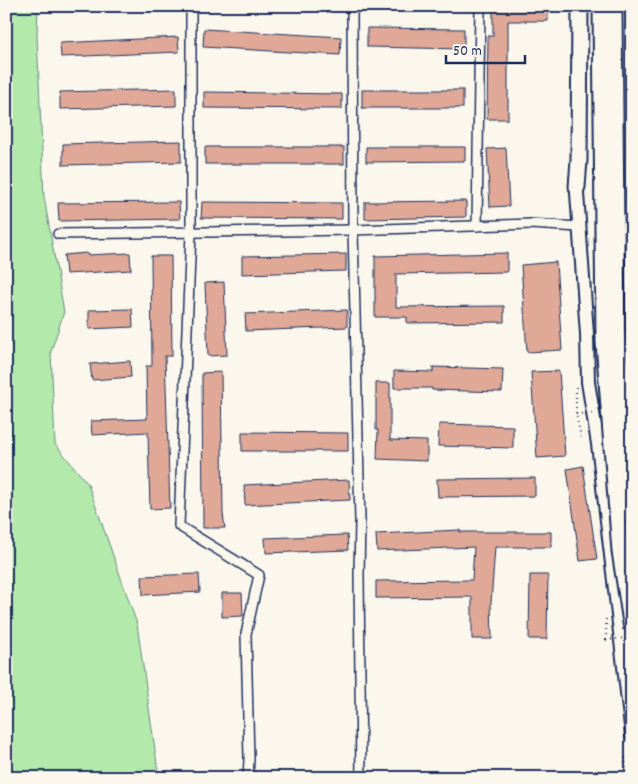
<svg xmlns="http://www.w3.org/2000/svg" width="638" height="784" viewBox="0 0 638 784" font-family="Dekko,sans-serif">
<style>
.green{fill:#b3e9ab;stroke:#678c84}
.building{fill:#e0a997;stroke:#1b2f5e}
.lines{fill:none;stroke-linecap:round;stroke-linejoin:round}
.minor-casing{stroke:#1b2f5e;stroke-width:12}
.secondary-casing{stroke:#1b2f5e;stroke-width:16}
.trunk-casing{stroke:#1b2f5e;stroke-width:19}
.path{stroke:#1b2f5e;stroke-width:2;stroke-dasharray:1 4;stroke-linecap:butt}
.minor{stroke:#fbf7ec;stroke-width:9}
.secondary{stroke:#fbf7ec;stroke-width:12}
.trunk{stroke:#fbf7ec;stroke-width:15}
.trunk-bridge-casing{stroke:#1b2f5e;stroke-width:19;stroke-linecap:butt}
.path-bridge{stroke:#1b2f5e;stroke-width:2;stroke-dasharray:1 4;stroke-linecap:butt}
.trunk-bridge{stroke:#fbf7ec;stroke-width:15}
</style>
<rect width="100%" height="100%" fill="#fbf7ec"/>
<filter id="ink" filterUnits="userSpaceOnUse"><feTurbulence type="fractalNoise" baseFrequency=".02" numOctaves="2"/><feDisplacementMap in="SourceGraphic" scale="10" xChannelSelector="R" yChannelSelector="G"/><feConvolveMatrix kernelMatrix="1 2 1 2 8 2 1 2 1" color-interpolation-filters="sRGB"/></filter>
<g filter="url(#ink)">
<polygon class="green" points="6,6 38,6 37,36 44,197 64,312 51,351 55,444 88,484 137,624 159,778 6,778"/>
<g class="building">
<polygon points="493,6 548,6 548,21 508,21 508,119 487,119 488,36 493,36"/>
<polygon points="367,28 464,29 464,49 367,47"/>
<polygon points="204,29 341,37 340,55 203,47"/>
<polygon points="178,37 179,52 61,57 60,43"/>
<polygon points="176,89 176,106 60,109 60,92"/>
<rect x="362" y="90" width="101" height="18"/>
<polygon points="204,92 342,94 342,109 204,108"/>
<polygon points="181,141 181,162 63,165 63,144"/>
<rect x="205" y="147" width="139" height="17"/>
<polygon points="366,147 465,147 465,161 366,162"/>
<polygon points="506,148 509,206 490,207 487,149"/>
<polygon points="466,201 466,217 365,219 365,202"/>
<polygon points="179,202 180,219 59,221 58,203"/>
<polygon points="202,202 342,203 342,219 201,218"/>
<polygon points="87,253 87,255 130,253 131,270 66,274 64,255"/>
<polygon points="507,253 507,272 396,274 396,307 504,306 504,322 407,323 407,317 375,317 375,256"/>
<polygon points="346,254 346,271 242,274 242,256"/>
<polygon points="151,256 171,256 172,356 165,356 170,508 150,509 148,432 92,435 91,421 147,419 146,366 152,366"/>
<polygon points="556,262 562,350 527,352 521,265"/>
<polygon points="224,282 227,355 208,356 205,283"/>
<polygon points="132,309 133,327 89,329 89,310"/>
<polygon points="347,310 347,327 246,331 245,314"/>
<polygon points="130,361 131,377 92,380 90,364"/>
<polygon points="433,367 503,369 502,392 432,390 432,388 394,388 394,371 433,372"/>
<polygon points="559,371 565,456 537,458 531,372"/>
<polygon points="221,372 223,514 225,528 203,528 202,373"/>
<polygon points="376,383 390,383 390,440 427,441 427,461 377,459 378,430 376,430"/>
<polygon points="439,424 513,426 513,448 438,446"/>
<polygon points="242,432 348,433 348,451 242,451"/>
<polygon points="583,466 597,559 580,561 567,469"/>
<polygon points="535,478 535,496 438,497 437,479"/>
<polygon points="349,480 350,500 245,505 244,485"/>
<polygon points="460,530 460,532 551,532 551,547 495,547 491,603 492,639 472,639 472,598 471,597 376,598 376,581 472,580 474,547 377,551 376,534"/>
<polygon points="347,535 348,550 266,553 265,538"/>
<polygon points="199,574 200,592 143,595 142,576"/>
<polygon points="530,575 548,575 547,639 529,639"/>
<polygon points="222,593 242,593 243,616 222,617"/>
</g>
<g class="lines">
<defs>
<g id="minor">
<polyline points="191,6 191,233 179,526 259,575 246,634 249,759 248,778"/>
<polyline points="352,6 353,230 360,521 359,574 361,778"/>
<polyline points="477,226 480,6"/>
<polyline points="58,234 353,230 530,224 579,227"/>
</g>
<g id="secondary">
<polyline points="576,179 587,334 588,382 598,444 632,735"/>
<polyline points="632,363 632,373"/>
</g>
<g id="trunk">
<polyline points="629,6 630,183 632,200"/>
<polyline points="577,187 579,160 580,6"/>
</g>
</defs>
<use href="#minor" class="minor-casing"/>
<use href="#secondary" class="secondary-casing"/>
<use href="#trunk" class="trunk-casing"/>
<g class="path">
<polyline points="576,387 576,414 581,438"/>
<polyline points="606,640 606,619 608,619"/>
<polyline points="627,778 625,758 632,757"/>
</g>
<use href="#minor" class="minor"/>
<use href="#secondary" class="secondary"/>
<use href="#trunk" class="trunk"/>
<defs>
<g id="trunk-bridge">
<polyline points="601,6 604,342 620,551 632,629"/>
<polyline points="614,6 617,333 632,517"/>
</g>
</defs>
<use href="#trunk-bridge" class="trunk-bridge-casing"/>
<g class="path-bridge">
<polyline points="576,414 596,413"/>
<polyline points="606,640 624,638"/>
</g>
<use href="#trunk-bridge" class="trunk-bridge"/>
</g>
</g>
<rect width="638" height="784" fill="none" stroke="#fbf7ec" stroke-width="25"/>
<rect x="12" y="12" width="613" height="759" fill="none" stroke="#1b2f5e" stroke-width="2" filter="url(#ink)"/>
<path d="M446 55v8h79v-8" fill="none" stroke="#1b2f5e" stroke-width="2.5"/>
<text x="453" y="55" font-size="15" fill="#1b2f5e" stroke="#fbf7ec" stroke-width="4" paint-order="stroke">50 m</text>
</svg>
